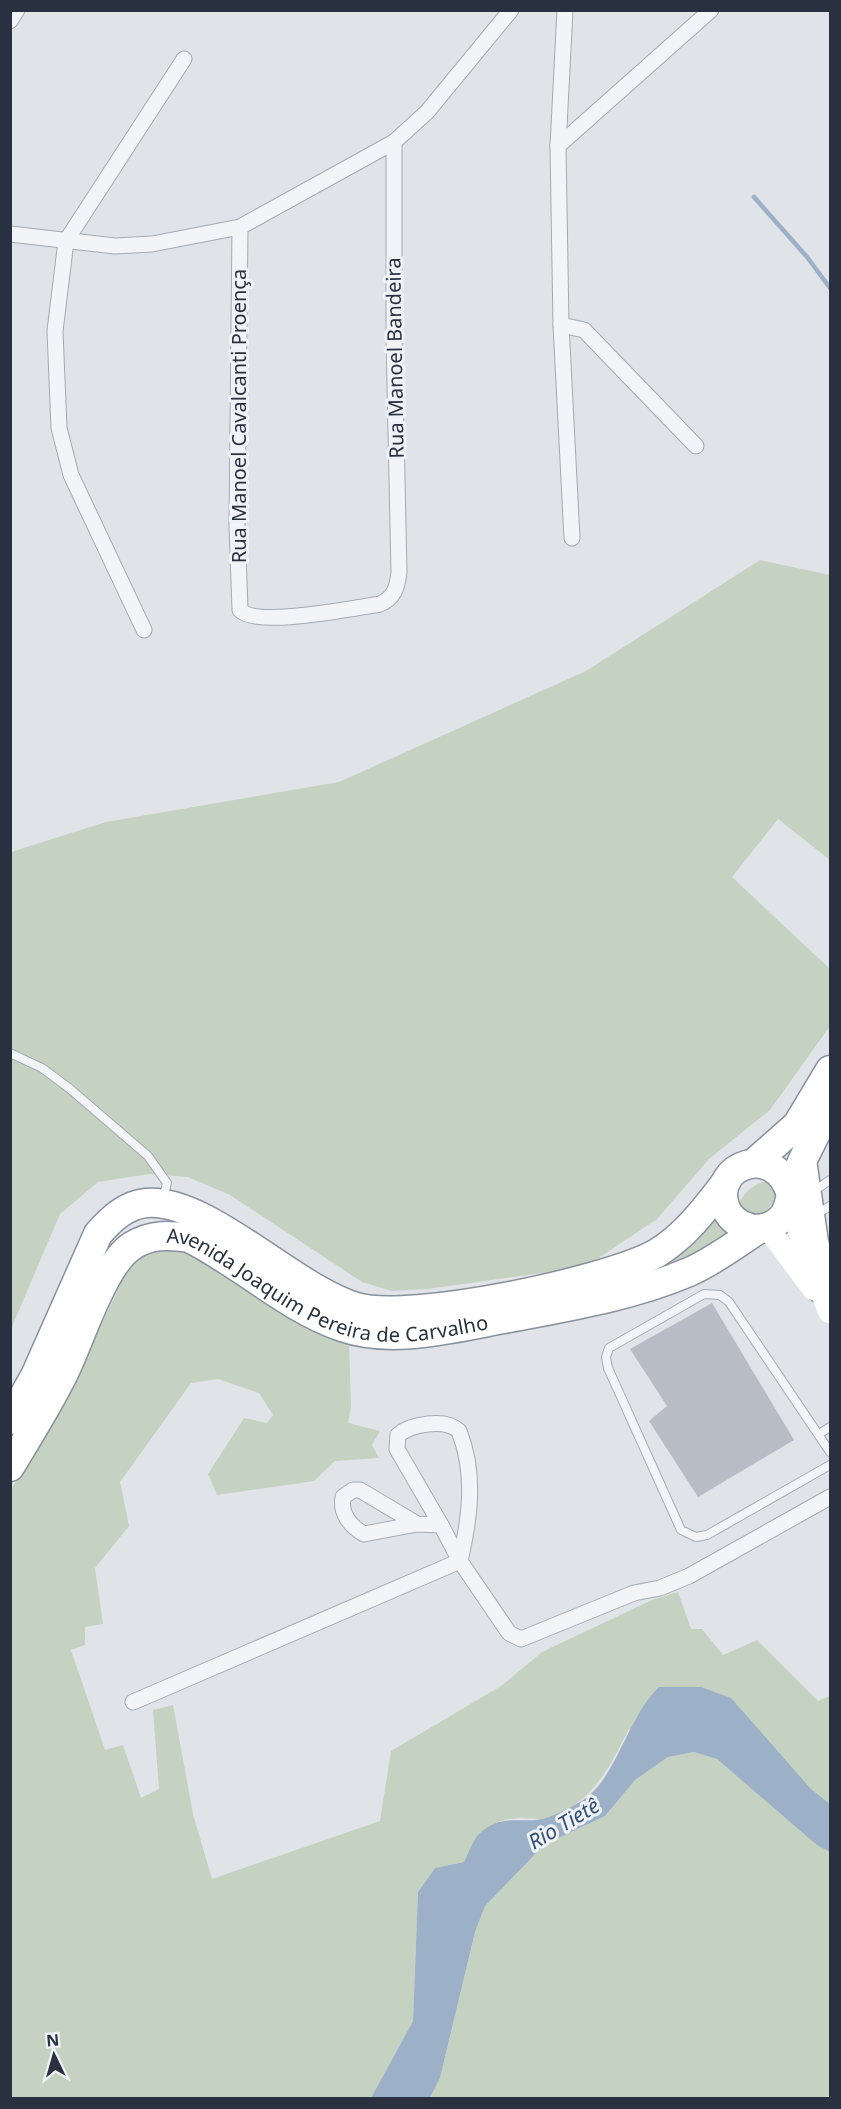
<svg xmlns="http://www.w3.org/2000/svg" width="841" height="2109" viewBox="0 0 841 2109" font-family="'Noto Sans',sans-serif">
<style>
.green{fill:#c5d2c1}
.water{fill:#9cb0c7}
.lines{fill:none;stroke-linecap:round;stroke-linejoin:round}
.stream{stroke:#9cb0c7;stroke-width:4.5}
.building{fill:#b7bcc5}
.lane-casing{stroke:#a5aab2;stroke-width:10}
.street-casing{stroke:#a5aab2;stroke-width:17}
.highway-casing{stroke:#87909e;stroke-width:31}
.lane{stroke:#f2f4f7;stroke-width:8}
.street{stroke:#f2f4f7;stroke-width:15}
.secondary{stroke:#fff;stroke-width:22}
.highway{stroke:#fff;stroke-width:28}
.labels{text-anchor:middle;stroke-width:6;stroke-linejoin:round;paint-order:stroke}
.street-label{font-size:20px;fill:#29303f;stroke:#eff2f6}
.water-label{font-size:21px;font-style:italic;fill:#344f71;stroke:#eff2f6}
</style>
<rect width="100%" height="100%" fill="#e0e3e8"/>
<g class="green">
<polygon points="760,560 830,575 830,860 778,819 732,877 830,969 830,1026 770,1110 709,1159 657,1219 585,1267 427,1289 392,1291 362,1282 230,1195 188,1177 149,1174 98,1182 60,1214 11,1329 11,852 106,822 339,782 586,671"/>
<path d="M 773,1179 L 778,1183 C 776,1201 769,1215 749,1219 L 738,1208 C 743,1190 755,1183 773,1179 Z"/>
<polygon points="718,1208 734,1233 685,1263 628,1279"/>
<path d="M 177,1245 L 349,1341 L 351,1407 L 348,1423 L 380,1431 L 372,1445 L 379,1458 L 335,1461 L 314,1481 L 217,1495 L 208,1474 L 244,1418 L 267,1423 L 273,1415 L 259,1393 L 218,1379 L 191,1383 L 120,1482 L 129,1526 L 95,1568 L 103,1624 L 85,1627 L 85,1645 L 71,1650 L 105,1750 L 123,1745 L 141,1798 L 159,1789 L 153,1710 L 173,1705 L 193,1814 L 212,1879 L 380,1821 L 391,1751 L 501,1686 L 542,1652 L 652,1600 L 678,1592 L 691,1629 L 702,1629 L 723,1655 L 757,1640 L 818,1701 L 830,1696 L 830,1804 L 810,1788 L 629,1729 C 610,1767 592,1803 549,1818 C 541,1820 529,1818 521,1818 C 487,1819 478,1835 464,1862 L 435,1868 L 418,1892 L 413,2021 L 371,2098 L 11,2098 L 10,1491 L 71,1391 L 125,1274 C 140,1254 151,1248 177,1245 Z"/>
<polygon points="694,1752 717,1759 817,1844 830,1852 830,2098 430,2098 440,2078 475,1932 485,1906 544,1845 605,1816 635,1780 668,1757"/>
</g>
<path class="water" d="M 659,1687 L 701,1687 L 731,1698 L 810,1788 L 830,1804 L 830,1852 L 817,1845 L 717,1759 L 694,1752 L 668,1757 L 635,1780 L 605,1816 L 544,1845 L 485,1906 L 475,1932 L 440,2078 L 430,2098 L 371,2098 L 413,2021 L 418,1892 L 435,1868 L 464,1862 C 468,1854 473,1840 479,1834 C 502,1811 525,1826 549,1817 C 560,1813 576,1805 586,1798 C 617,1775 628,1717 659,1687 Z"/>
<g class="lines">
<polyline class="stream" points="754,197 807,257 830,288"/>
</g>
<polygon class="building" points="712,1303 794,1440 698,1497 649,1421 667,1406 630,1349"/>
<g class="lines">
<defs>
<g id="lane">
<polyline points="10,1053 42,1068 69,1088 148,1156 167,1183 163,1199"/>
<polyline points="814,1191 830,1180"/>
<polyline points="817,1214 830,1206"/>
<polyline points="819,1434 830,1427"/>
<polyline points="830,1452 729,1302 720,1295 704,1294 609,1348 606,1357 608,1368 681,1530 696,1537 707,1535 830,1465"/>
</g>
<g id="street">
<polyline points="565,10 558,146 561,325 572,538"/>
<polyline points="10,21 17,10"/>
<polyline points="558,146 711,10"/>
<path d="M 240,227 L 237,525 L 240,610 C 257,628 353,608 380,604 C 394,598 397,588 399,573 L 394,337 L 394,142"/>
<polyline points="10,234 115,246 152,244 240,227 394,142 427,112 511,10"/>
<polyline points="561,325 584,330 696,446"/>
<polyline points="144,630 71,475 59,428 55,331 66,241 184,59"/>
<path d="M 417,1524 L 360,1490 L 353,1490 L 343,1497 C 340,1513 350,1526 364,1534 L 417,1524 L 441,1525 L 460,1561 L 509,1633 L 521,1639 L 634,1593 L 660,1588 L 689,1576 L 830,1497"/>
<path d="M 441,1525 L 397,1449 L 398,1435 C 411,1424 445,1418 459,1431 C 476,1474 470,1517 460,1561"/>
<polyline points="133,1702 460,1561"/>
</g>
<g id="highway">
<polyline points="755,1162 797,1125 830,1070"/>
<polyline points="803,1167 814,1242 822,1271 821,1289"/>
<path d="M 790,1192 C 775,1143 711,1164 725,1206 C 728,1216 737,1224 747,1227 C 760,1232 776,1226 784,1215 C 791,1204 791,1188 796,1176 C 805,1152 819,1129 830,1106"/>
<path d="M 10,1420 L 35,1376 L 98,1234 C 111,1219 126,1205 146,1203 C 206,1197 294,1289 356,1307 C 408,1323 608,1281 657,1253 C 686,1235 706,1208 726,1182"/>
<path id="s1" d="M 10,1467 C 28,1437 47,1407 63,1375 C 79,1344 103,1264 132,1246 C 150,1234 169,1235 189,1238 C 240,1263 288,1309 342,1327 C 393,1345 453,1328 504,1319 C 567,1307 630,1297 689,1272 C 714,1261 736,1244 759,1229"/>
</g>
</defs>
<use href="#lane" class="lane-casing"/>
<use href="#street" class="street-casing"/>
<use href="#highway" class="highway-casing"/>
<use href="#lane" class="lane"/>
<use href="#street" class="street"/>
<g class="secondary">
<polyline points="789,1204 829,1312"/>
<polyline points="767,1227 813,1289"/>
</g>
<use href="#highway" class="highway"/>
</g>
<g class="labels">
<g class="street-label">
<text transform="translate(395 358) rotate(-91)" y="7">Rua Manoel Bandeira</text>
<text transform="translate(239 416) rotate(-90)" y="7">Rua Manoel Cavalcanti Proença</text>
<text dy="7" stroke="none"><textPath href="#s1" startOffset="464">Avenida Joaquim Pereira de Carvalho</textPath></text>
</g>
<g class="water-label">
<text transform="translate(564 1824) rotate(-31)" y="7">Rio Tietê</text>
</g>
</g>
<rect width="841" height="2109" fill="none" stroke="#29303f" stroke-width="24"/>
<g transform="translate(54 2055) rotate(355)" stroke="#eff2f6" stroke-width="4.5" paint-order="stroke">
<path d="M0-4.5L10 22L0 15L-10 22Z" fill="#29303f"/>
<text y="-9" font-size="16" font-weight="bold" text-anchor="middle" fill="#29303f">N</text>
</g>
</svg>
